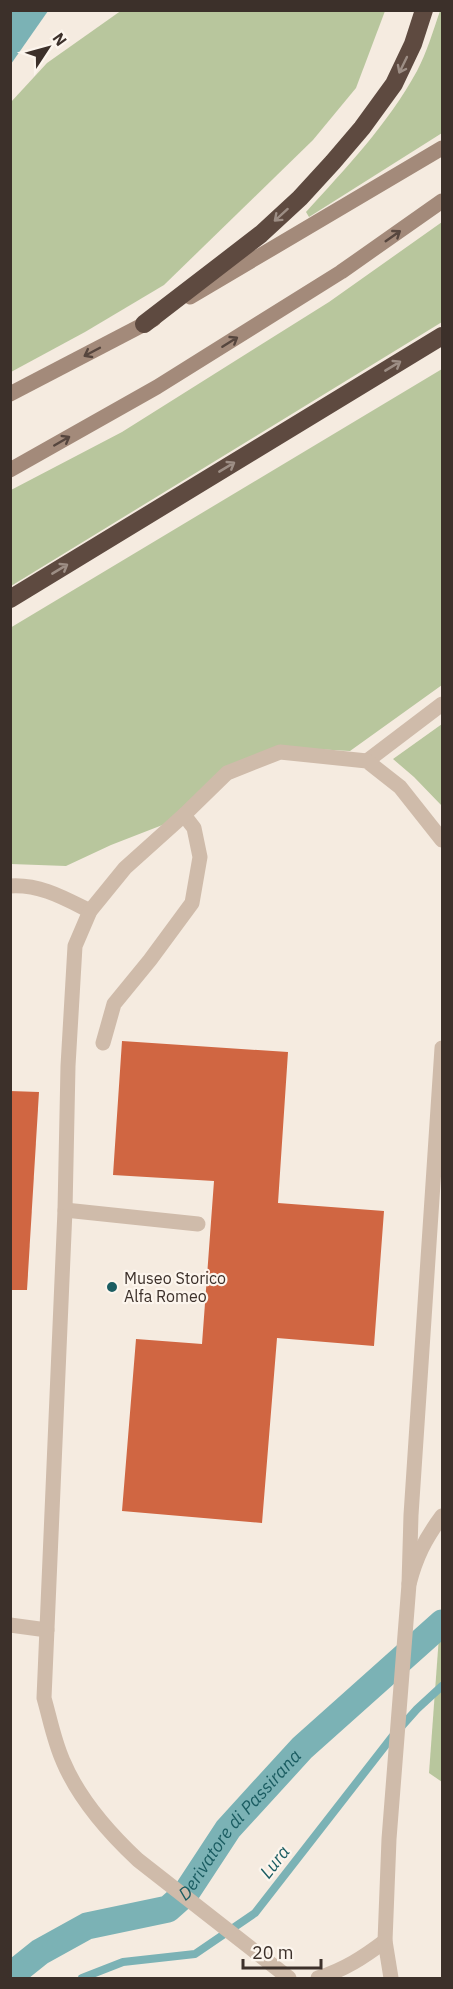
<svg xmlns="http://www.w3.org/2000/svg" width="453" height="1989" viewBox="0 0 453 1989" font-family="'IBM Plex Sans',sans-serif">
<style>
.green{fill:#b8c69d}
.water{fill:#7bb2b5}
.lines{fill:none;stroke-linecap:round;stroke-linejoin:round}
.stream{stroke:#7bb2b5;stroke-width:8}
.canal{stroke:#7bb2b5;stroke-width:27}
.building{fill:#d06642}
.service{stroke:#cfbbaa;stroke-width:15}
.secondary{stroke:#a38a7a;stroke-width:15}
.motorway{stroke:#5e4a40;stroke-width:18}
.oneway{stroke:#9d8e85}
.oneway2{stroke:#56463e}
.poi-dot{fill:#1b5d62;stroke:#fcf5ed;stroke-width:2}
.labels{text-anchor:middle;stroke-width:4.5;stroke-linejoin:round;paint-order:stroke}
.poi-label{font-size:16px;fill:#3c302a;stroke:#fcf5ed;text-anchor:start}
.water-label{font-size:18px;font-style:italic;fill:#1b5d62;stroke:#fcf5ed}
</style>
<rect width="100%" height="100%" fill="#f5ebe0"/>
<g class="green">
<polygon points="122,10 385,11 356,88 313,140 164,285 85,332 11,372 11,102 47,63"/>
<path d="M 440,11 L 442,11 L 442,133 L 309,217 L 306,212 C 346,168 388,124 417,71 C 427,52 433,31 440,11 Z"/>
<polygon points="442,222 442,322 11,586 11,490 122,432 329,302"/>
<polygon points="442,369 442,685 350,751 278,747 165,824 111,845 66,866 11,864 10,628"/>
<polygon points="442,724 442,806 414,777 393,759"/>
<polygon points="442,1595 442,1782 429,1773"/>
</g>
<polygon class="water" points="11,10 48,11 11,64 10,11"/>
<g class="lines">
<polyline class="stream" points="82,1978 123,1962 195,1954 255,1913 392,1737 417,1709 442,1686"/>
<path class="canal" id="s1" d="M 10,1976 L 40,1952 L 87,1926 L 168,1909 L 186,1893 L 228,1829 L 302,1748 L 442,1623"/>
</g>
<g class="building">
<polygon points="122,1041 288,1052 278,1203 384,1211 374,1346 277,1338 262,1523 122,1511 136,1339 202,1344 214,1181 113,1175"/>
<polygon points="10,1091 39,1092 27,1290 10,1290"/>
</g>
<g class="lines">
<g class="service">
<polyline points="367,761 442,704"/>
<path d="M 10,886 C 40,884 64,898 90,911"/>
<polyline points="103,1043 114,1004 150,960 192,903 200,857 194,828 184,815"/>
<polyline points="65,1210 198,1224"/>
<polyline points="409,1584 411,1515 442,1048"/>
<polyline points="10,1625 47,1630"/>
<path d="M 289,1978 L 138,1860 C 108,1832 79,1799 63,1761 C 54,1741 50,1719 44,1698 L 65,1210 L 68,1066 L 75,946 L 90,911 L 125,868 L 184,815 L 227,773 L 280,752 L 367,761 L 400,787 L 442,840"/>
<path d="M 318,1978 C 344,1970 364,1957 385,1941"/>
<path d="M 391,1978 L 385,1941 L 389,1839 L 409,1584 C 416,1557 425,1539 442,1516"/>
</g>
<g class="secondary">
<polyline points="190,297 442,148"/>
<polyline points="10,394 154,319"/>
<polyline points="10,470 157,387 341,272 442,201"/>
</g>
<g class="motorway">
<polyline points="144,324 261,234 300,198 333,162 362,128 394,84 413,44 424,10"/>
<polyline points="10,599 442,336"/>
</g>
</g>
<defs><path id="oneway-shaft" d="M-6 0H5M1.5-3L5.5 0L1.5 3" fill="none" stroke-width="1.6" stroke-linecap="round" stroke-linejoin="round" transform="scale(1.5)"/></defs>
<g class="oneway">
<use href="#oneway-shaft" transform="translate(403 65) rotate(116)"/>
<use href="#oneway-shaft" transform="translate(281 215) rotate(138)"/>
<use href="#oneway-shaft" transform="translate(393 366) rotate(-31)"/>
<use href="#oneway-shaft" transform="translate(227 467) rotate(-31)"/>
<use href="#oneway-shaft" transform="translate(60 569) rotate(-31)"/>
</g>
<g class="oneway2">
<use href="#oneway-shaft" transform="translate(393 236) rotate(-35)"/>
<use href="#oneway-shaft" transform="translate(230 342) rotate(-32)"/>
<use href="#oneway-shaft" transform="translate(92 352) rotate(152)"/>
<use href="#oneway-shaft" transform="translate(62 441) rotate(-30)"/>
</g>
<circle class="poi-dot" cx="112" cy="1287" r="6"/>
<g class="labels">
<g class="poi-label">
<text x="124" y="1284">Museo Storico<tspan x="124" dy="18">Alfa Romeo</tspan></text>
</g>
<g class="water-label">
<text dy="6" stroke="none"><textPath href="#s1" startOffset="286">Derivatore di Passirana</textPath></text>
<text transform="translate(275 1862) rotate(-52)" y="6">Lura</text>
</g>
</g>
<rect width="453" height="1989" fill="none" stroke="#3c302a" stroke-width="24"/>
<g transform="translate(48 48) rotate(54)" stroke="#fcf5ed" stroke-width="4.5" paint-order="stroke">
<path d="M0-4.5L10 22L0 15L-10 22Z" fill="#3c302a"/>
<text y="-9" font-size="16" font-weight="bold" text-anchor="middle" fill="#3c302a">N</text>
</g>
<path d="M243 1959v9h78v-9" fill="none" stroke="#3c302a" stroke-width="3"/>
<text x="252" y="1959" font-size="18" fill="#3c302a" stroke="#fcf5ed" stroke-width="4.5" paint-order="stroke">20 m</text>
</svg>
